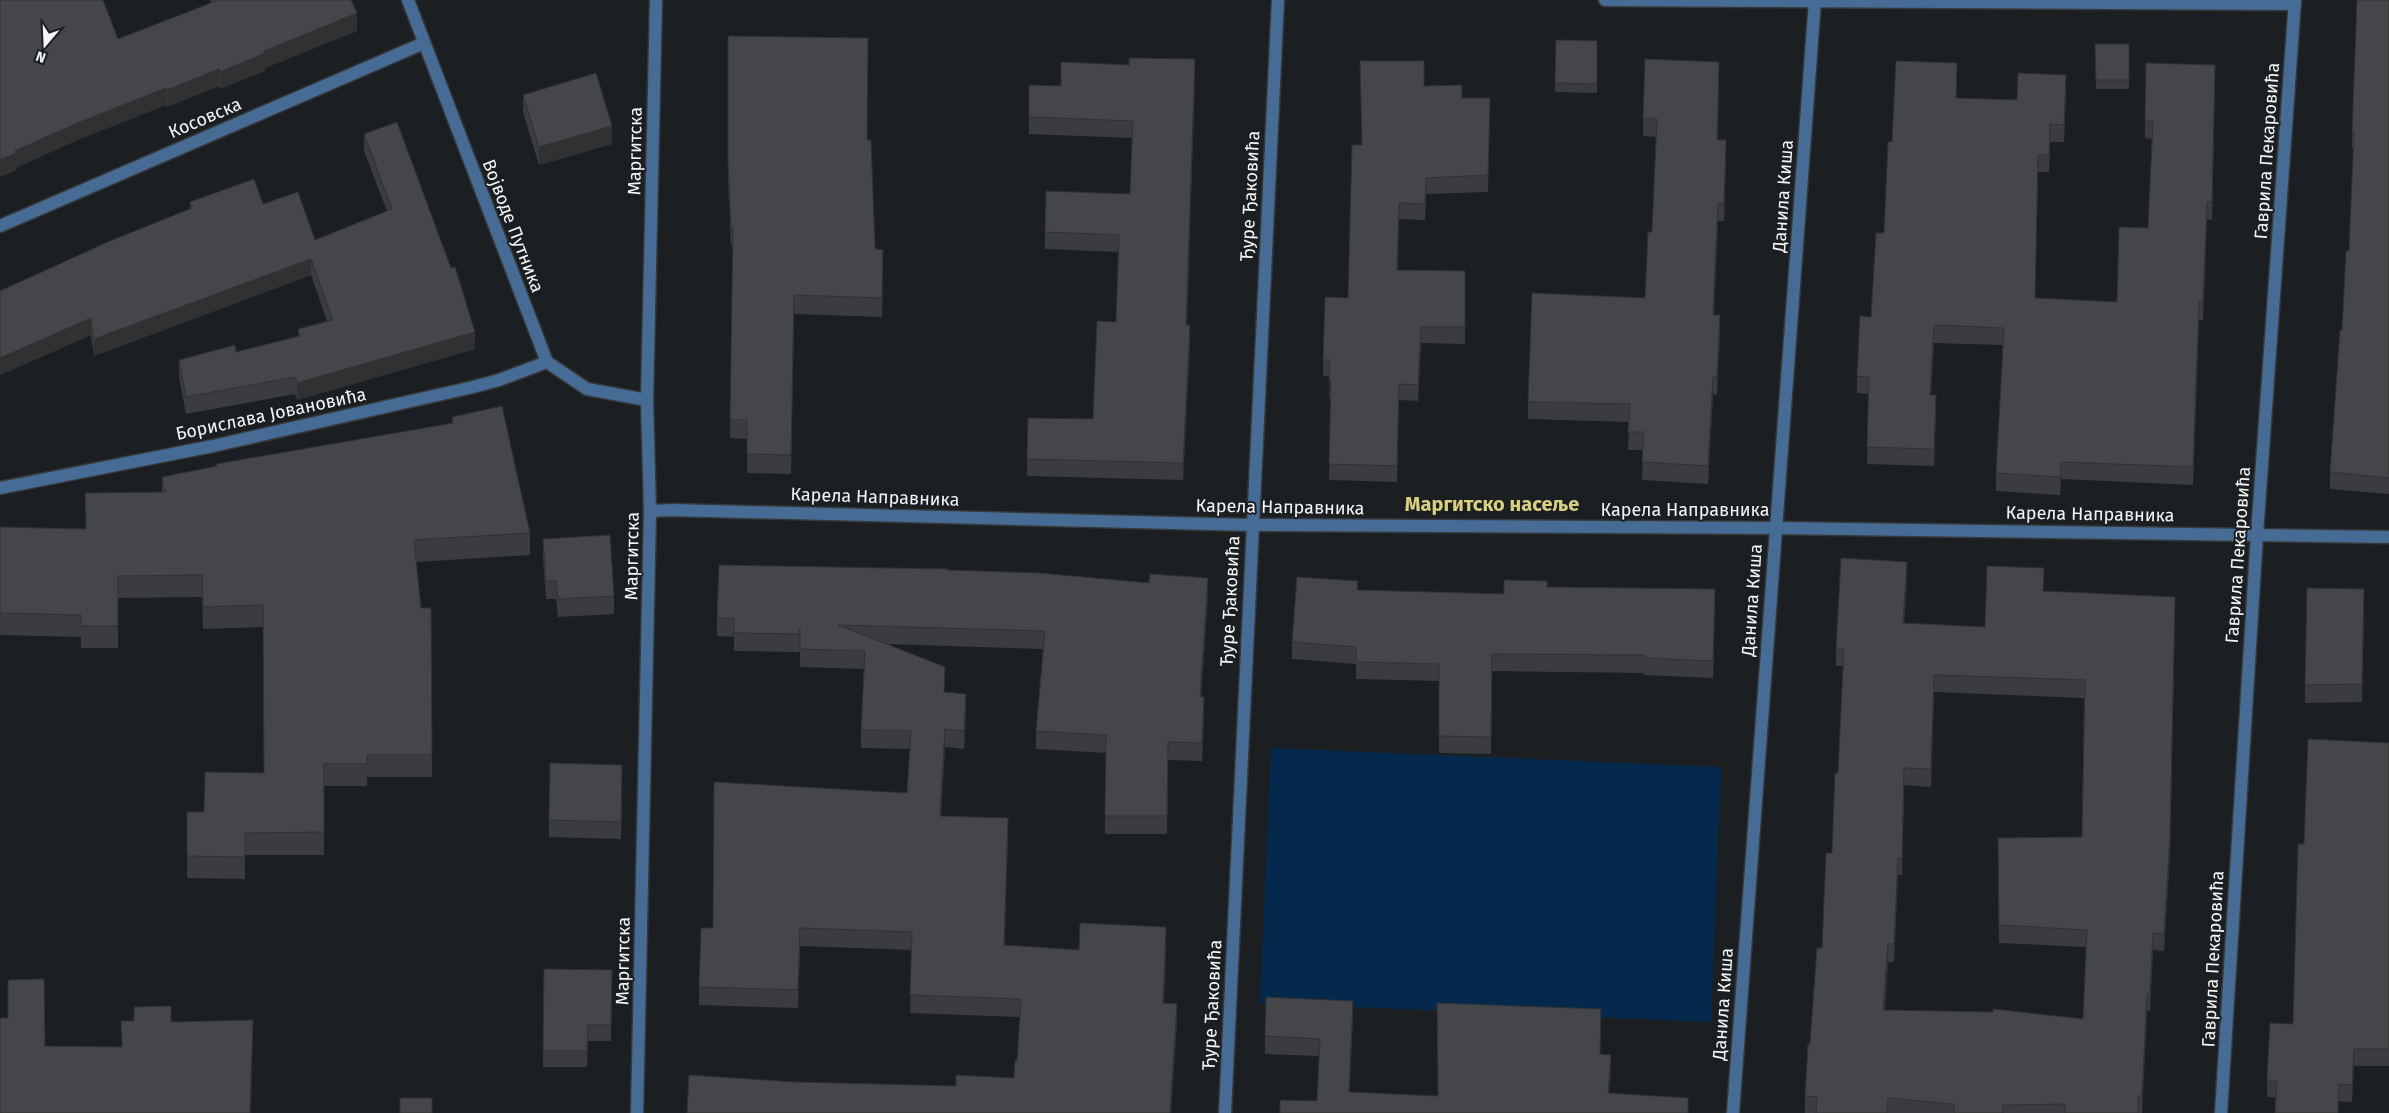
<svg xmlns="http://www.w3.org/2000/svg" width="2389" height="1113" viewBox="0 0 2389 1113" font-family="'Fira Sans',sans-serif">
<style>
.green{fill:#05294d}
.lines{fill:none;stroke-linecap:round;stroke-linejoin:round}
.minor-casing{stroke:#36393b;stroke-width:15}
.minor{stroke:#466b94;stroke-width:12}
.wall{fill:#3a3c3f;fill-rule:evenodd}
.shaded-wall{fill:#303133}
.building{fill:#444649;stroke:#303133;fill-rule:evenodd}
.labels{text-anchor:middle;stroke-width:4;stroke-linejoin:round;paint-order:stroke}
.street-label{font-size:18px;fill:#f3f5f7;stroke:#1c1f21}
.quarter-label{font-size:20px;font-weight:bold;fill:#d9cf80;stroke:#1c1f21}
</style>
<rect width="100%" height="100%" fill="#1c1f21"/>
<polygon class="green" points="1271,748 1721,767 1711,1022 1260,1003"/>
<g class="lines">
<defs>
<g id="minor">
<polyline points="408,0 547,362 587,389 647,400"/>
<polyline points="1605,0 2295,4"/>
<polyline points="0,226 424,43"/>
<polyline points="0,488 213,446 473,387 499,380 547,362"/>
<polyline points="650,511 672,510 1251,525 1775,528 2389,537"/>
<polyline points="637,1113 650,511 647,400 656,0"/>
<polyline points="1225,1113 1278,0"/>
<polyline points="1733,1113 1815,0"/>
<polyline points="2221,1113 2257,534 2295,0"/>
</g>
</defs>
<use href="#minor" class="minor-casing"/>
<use href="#minor" class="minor"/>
</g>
<g class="wall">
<polygon points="210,0 351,0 357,31 265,68 265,71 220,89 219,86 167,107 166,105 75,141 16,168 16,170 0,177 118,39 211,3"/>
<polygon points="2389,0 2389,494 2330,489 2330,472 2349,251 2354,148 2352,148 2352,132"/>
<polygon points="728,36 867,140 875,249 883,268 882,317 794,314 791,474 747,473 747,439 730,438 733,245 731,245 728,181"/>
<polygon points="1556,40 1597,41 1597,93 1555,92"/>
<polygon points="2095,44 2129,44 2129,89 2096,89"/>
<polygon points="1195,76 1187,325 1190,342 1183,480 1027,476 1028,418 1093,419 1116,322 1119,252 1045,249 1045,232 1130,194 1132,138 1029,134 1029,85 1061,86"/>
<polygon points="1719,79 1718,140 1726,158 1724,221 1718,221 1714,315 1720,333 1717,395 1713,394 1708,484 1642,480 1643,450 1628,450 1629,422 1528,419 1528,402 1645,298 1652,232 1656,137 1643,136 1643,118"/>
<polygon points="1957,80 1956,98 2017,100 2066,92 2064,142 2050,142 2049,172 2038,172 2035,298 2117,302 2148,228 2152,139 2145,138 2145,121 2215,82 2212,220 2207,219 2203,320 2199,320 2193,485 2061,479 2060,495 1996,491 1996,473 2003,345 1934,343 1931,395 1936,412 1934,466 1867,464 1869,394 1857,393 1857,376 1871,317 1884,233 1892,142"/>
<polygon points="1424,86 1462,98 1490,98 1488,192 1426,194 1425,220 1399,219 1398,270 1465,271 1465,344 1421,343 1418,401 1399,400 1397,482 1329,480 1331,398 1329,398 1330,376 1323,376 1323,360 1348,298 1362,145"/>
<polygon points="523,95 612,144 539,165 523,112"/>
<polygon points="364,134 475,349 297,400 295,394 186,414 179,377 179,360 236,352 298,336 298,329 327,321 311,275 94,356 91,335 0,375 0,291 190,209 190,202 263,204 315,240 387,211 364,151"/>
<polygon points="452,417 530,533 530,555 416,562 421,608 431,608 432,777 367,777 367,786 324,786 324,855 245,855 245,879 187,878 187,812 204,812 264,773 263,627 203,629 202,597 118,598 118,648 81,648 81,637 0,635 0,527 86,529 162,492 162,477 452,423"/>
<polygon points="543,539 614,596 614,614 558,617 556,599 546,599 543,557"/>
<polygon points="948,570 1208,596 1201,697 1204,715 1202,761 1168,760 1167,834 1105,834 1106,753 1036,749 1036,731 1043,649 888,644 945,692 966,712 964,749 945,747 941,816 1008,836 1004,945 1079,950 1166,945 1164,1003 1177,1022 1171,1113 795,1082 956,1086 1014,1078 1017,1061 1020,1017 910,1013 912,950 800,946 798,1008 699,1005 699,987 713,928 907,793 910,749 861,748 861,730 864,669 800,667 800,650 799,652 734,651 734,637 717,636 717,618"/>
<path d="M 1907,580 L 1904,623 L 1985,627 L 2044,591 L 2175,615 L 2170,854 L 2164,951 L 2153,950 L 2150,1011 L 2147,1011 L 2142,1113 L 1805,1113 L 1805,1096 L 1810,1044 L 1822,948 L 1832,853 L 1838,773 L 1843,666 L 1836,666 L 1836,649 ZM 1934,692 L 2084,698 L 2082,837 L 1998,838 L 1999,943 L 2086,947 L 2083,1019 L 1885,1010 L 1888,962 L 1894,962 L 1898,875 L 1902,875 L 1904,785 L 1931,787 Z"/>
<polygon points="1547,587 1715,606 1713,678 1644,675 1644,673 1492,671 1491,754 1439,753 1439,681 1356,679 1356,664 1292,659 1292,642 1358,590 1504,594"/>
<polygon points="2364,606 2362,702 2305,703 2305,685"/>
<polygon points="2389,743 2389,1066 2354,1066 2352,1102 2267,1097 2267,1080 2293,1024"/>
<polygon points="622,782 621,839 549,837 549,820"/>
<polygon points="544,969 612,970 611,1041 588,1041 587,1067 543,1067"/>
<polygon points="1353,1018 1349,1092 1437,1096 1600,1054 1611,1073 1609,1093 1688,1113 1317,1101 1319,1056 1265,1054 1265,1036"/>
</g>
<g class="shaded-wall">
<polygon points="357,13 357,31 265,68 265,71 220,89 220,72 264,51"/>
<polygon points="1195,59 1195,76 1186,342 1186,325"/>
<polygon points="1719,62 1719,79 1717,157 1717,140"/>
<polygon points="2215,65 2215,82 2212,220 2212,202"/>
<polygon points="219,69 219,86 167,107 167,90"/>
<polygon points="2066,75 2066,92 2064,142 2064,125"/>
<polygon points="166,88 166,105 75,141 16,168 16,170 0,177 0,160 15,151 75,124"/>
<polygon points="612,126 612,144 539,165 539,147"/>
<polygon points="1726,140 1726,158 1724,221 1724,203"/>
<polygon points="1426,178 1426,194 1425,220 1425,204"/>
<polygon points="2207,202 2207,219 2203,320 2203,302"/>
<polygon points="1718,203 1718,221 1713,333 1713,315"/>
<polygon points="883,250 883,268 882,317 882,298"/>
<polygon points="311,259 311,275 94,356 94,339"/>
<polygon points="2199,302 2199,320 2193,485 2193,467"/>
<polygon points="1720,315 1720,333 1717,395 1717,377"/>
<polygon points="91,318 91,335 0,375 0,358"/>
<polygon points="1190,325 1190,342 1183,480 1183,463"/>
<polygon points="1934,325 1934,343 1930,412 1930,395"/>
<polygon points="1421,327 1421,343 1418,401 1418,385"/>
<polygon points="475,332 475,349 297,400 297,383"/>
<polygon points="1713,377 1713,394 1708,484 1708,466"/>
<polygon points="1936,395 1936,412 1934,466 1934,449"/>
<polygon points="2061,462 2061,479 2060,495 2060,477"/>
<polygon points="1907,562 1907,580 1903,641 1903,623"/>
<polygon points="1208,578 1208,596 1200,715 1200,697"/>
<polygon points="1715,589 1715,606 1713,678 1713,661"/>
<polygon points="2175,597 2170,854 2164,951 2164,934"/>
<polygon points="1934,675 1934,692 1931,787 1931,769"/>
<polygon points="966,694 966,712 964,749 964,731"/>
<polygon points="1204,697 1204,715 1202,761 1202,743"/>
<polygon points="945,729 945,747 940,834 940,816"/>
<polygon points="1904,768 1904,785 1902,875 1902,858"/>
<polygon points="1008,818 1008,836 1004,963 1004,945"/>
<polygon points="1898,858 1898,875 1894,962 1894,944"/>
<polygon points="1166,927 1166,945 1163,1021 1163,1003"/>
<polygon points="800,928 800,946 798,1008 798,990"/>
<polygon points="2153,933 2153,950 2150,1011 2150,994"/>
<polygon points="1888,944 1888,962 1883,1027 1883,1010"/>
<polygon points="2147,994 2147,1011 2142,1113 2142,1096"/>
<polygon points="1353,1001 1353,1018 1349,1109 1349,1092"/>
<polygon points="1177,1004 1177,1022 1171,1113 1170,1113"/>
<polygon points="253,1020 251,1113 250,1113"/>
<polygon points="2354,1049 2354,1066 2352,1102 2352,1085"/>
<polygon points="1611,1055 1611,1073 1608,1110 1608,1093"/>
</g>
<g class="building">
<polygon points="0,0 103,0 118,39 216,1 216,0 351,0 357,13 264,51 265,53 220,72 219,69 167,90 166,88 75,124 15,151 16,153 0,160"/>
<polygon points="2357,0 2389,0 2389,478 2330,472 2340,330 2342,330 2346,251 2349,251 2354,132 2352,132"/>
<polygon points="728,36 868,38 867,140 871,140 875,249 883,250 882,298 794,295 791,455 747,454 747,420 730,420 733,227 731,227 728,163"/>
<polygon points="1556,40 1597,41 1597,84 1555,83"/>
<polygon points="2095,44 2129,44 2129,80 2096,80"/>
<polygon points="1129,58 1195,59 1186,325 1190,325 1183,463 1027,459 1028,418 1093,419 1097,321 1116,322 1119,235 1045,232 1046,191 1130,194 1133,121 1029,117 1029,85 1061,86 1061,62 1129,65"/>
<polygon points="1645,59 1719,62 1717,140 1726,140 1724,203 1718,203 1713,315 1720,315 1717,377 1713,377 1708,466 1642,462 1644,432 1628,432 1630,404 1528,402 1532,293 1645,298 1648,232 1652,232 1657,119 1643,118"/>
<polygon points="1360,61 1424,61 1424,86 1462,85 1462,98 1490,98 1488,175 1426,178 1425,204 1399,203 1397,270 1465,271 1465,327 1421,327 1418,385 1399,384 1397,466 1329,464 1331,381 1329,381 1330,360 1323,360 1325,297 1348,298 1352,145 1362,145"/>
<polygon points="1896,61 1957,63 1956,98 2017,100 2018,73 2066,75 2064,125 2050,124 2049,155 2038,155 2035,298 2117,302 2119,227 2148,228 2153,121 2145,121 2146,63 2215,65 2212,202 2207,202 2203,302 2199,302 2193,467 2061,462 2060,477 1996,473 2004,328 1934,325 1930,395 1936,395 1934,449 1867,447 1869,377 1857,376 1860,316 1871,317 1876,233 1884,233 1888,142 1892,142"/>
<polygon points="596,73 612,126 539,147 523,95"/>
<polygon points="397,122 451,268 455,267 475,332 297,383 295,377 186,397 179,360 235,345 236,352 300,336 298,329 333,320 311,259 94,339 91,318 0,358 0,291 110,241 192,208 190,202 254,179 263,204 298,192 315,240 392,209 364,134"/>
<polygon points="502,406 530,533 414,540 421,608 431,608 432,755 367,755 367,764 324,764 324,832 245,833 245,857 187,856 187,812 204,812 205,772 264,773 263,605 203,607 202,575 118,576 118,626 81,626 81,615 0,613 0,527 86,529 85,493 165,492 162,477 217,466 216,464 453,423 452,417"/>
<polygon points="610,535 614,596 558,599 556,581 546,581 543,539"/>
<path d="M 1841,558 L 1907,562 L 1903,623 L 1985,627 L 1987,566 L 2044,568 L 2043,591 L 2175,597 L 2170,837 L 2164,934 L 2153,933 L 2150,994 L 2147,994 L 2142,1096 L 2138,1096 L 2138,1113 L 2065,1113 L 2065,1104 L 2003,1105 L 2003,1113 L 1954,1113 L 1954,1104 L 1888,1098 L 1887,1113 L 1816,1113 L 1817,1097 L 1805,1096 L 1808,1044 L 1810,1044 L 1817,948 L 1822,948 L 1826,853 L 1832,853 L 1835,773 L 1838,773 L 1844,649 L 1836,649 ZM 1934,675 L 2085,680 L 2082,837 L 1998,838 L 1999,925 L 2087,930 L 2083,1019 L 1993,1009 L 1993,1012 L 1883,1010 L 1888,944 L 1894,944 L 1898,858 L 1902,858 L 1904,768 L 1931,769 Z"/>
<polygon points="719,565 948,569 948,570 1039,573 1149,583 1150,574 1208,578 1200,697 1204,697 1202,743 1168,742 1167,816 1105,816 1106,735 1036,731 1045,631 838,625 945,667 944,692 966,694 964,731 945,729 940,816 1008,818 1004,945 1079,950 1080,923 1166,927 1163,1003 1177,1004 1170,1113 687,1113 689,1075 795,1082 956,1086 956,1075 1014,1078 1015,1061 1017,1061 1021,999 910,995 912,932 800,928 798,990 699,987 701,928 713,928 714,782 907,793 911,731 861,730 865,651 800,649 800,629 799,634 734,633 734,619 717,618"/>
<polygon points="1297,577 1358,581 1357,590 1504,594 1504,580 1547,581 1547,587 1715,589 1713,661 1644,658 1645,655 1492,654 1491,737 1439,736 1439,664 1356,662 1356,647 1292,642"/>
<polygon points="2307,588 2364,589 2362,684 2305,685"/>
<polygon points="2308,739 2389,743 2389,1049 2354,1049 2352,1085 2339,1084 2338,1113 2275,1113 2277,1081 2267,1080 2270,1023 2293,1024 2298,844 2304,844"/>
<polygon points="550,763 622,765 621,822 549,820"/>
<polygon points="544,969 612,970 611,1025 588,1025 587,1051 543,1051"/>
<polygon points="44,979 45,1046 122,1047 121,1021 134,1021 134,1007 171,1006 171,1022 253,1020 250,1113 0,1113 0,1018 8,1018 8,980"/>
<polygon points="1266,997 1353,1001 1349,1092 1438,1096 1437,1003 1601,1009 1600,1054 1611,1055 1608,1093 1688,1098 1688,1113 1280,1113 1280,1100 1317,1101 1320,1039 1265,1036"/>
<rect x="400" y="1098" width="32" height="15"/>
</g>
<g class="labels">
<g class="street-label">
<text transform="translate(205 118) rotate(-23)" y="6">Косовска</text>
<text transform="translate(635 151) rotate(-89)" y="6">Маргитска</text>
<text transform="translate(2267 151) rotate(-86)" y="6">Гаврила Пекаровића</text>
<text transform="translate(1250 196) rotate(-87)" y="6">Ђуре Ђаковића</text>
<text transform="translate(1783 196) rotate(-86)" y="6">Данила Киша</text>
<text transform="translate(513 226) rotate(69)" y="6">Војводе Путника</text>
<text transform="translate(271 414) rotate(-12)" y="6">Борислава Јовановића</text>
<text transform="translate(875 497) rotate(2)" y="6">Карела Направника</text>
<text transform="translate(1280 507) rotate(1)" y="6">Карела Направника</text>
<text x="1685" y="516">Карела Направника</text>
<text transform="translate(2090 514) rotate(1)" y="6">Карела Направника</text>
<text transform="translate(2238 555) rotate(-86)" y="6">Гаврила Пекаровића</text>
<text transform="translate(632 556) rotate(-89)" y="6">Маргитска</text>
<text transform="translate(1752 600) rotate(-86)" y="6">Данила Киша</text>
<text transform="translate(1230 601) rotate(-87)" y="6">Ђуре Ђаковића</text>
<text transform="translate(2213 959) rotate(-87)" y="6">Гаврила Пекаровића</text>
<text transform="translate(623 961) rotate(-89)" y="6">Маргитска</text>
<text transform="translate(1723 1004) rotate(-86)" y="6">Данила Киша</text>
<text transform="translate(1212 1005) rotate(-87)" y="6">Ђуре Ђаковића</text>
</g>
<g class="quarter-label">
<text x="1492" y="511">Маргитско насеље</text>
</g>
</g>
<g transform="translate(45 45) rotate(199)" stroke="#1c1f21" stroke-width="4" paint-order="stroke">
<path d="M0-4L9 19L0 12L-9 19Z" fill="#f3f5f7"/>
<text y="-8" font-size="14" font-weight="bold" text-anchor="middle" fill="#f3f5f7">N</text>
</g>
</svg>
